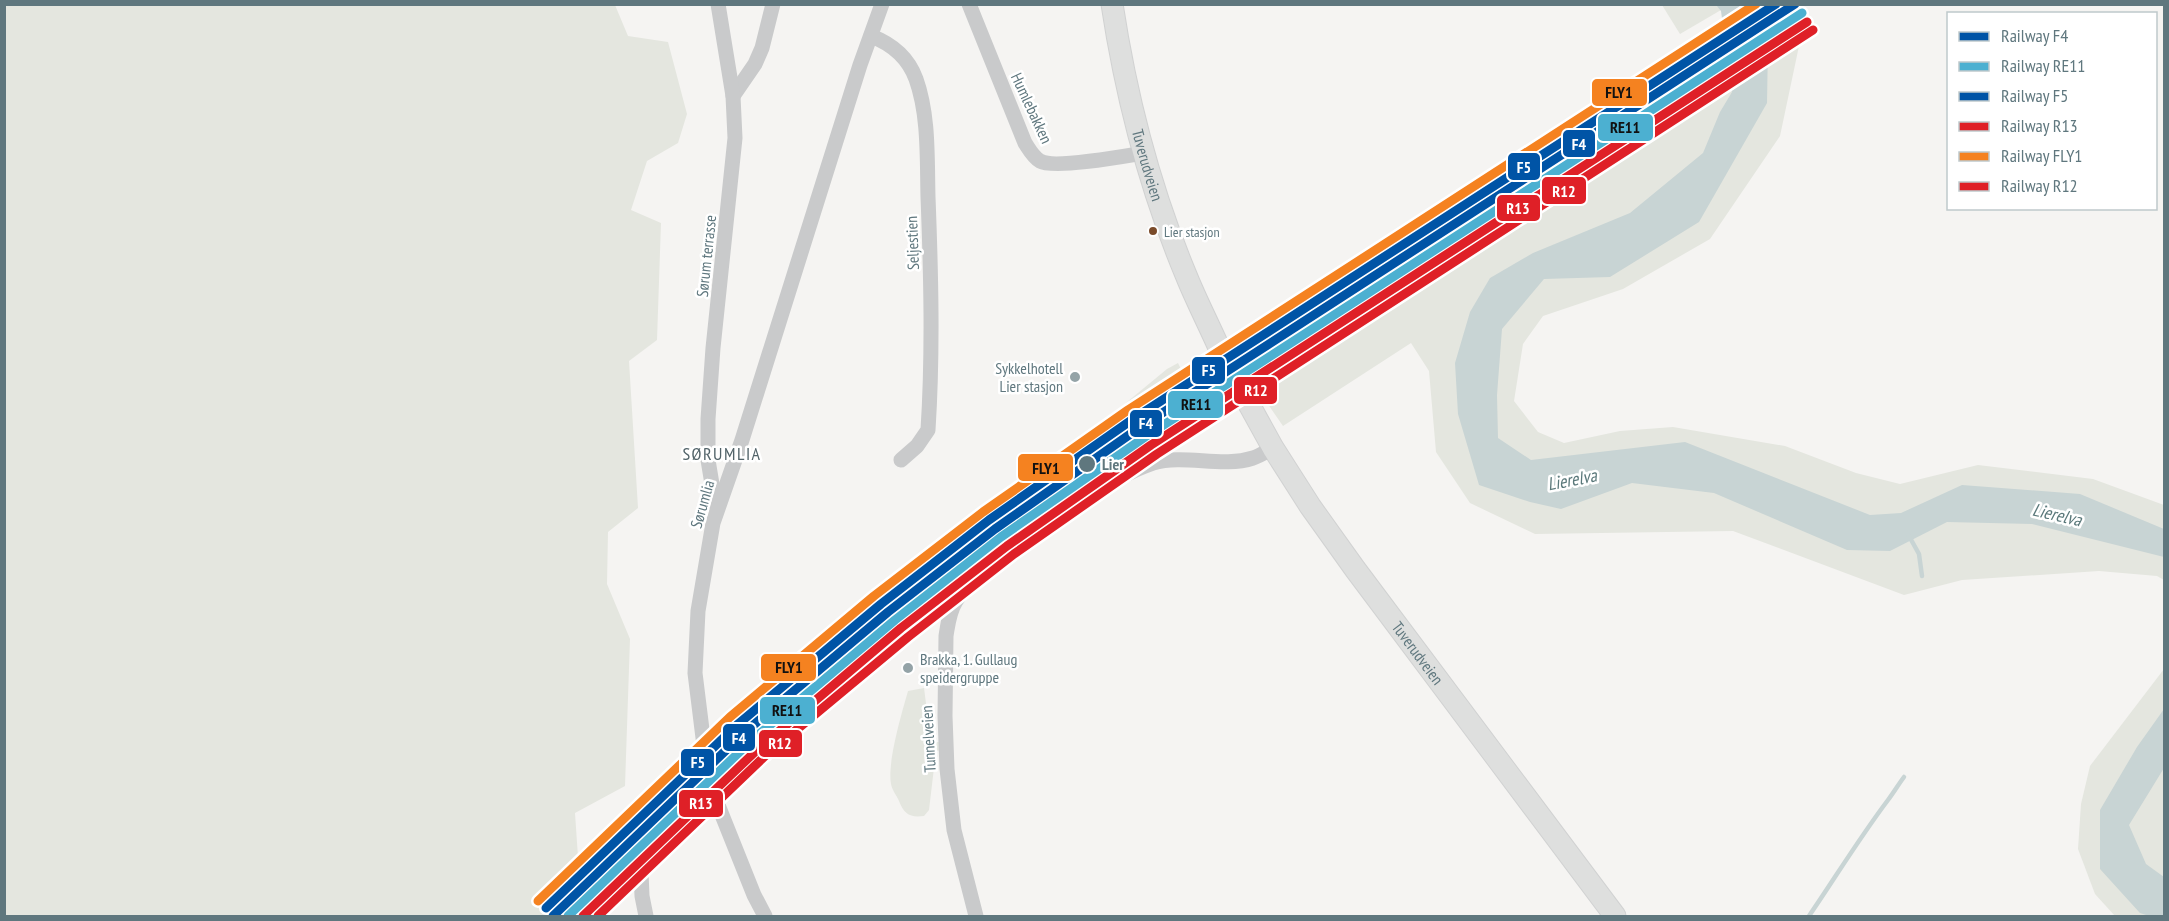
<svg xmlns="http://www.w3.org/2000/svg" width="2169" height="921" viewBox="0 0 2169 921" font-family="'PT Sans Narrow',sans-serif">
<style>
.green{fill:#e4e6df}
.water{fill:#c8d4d4}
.pier{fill:#f5f4f2}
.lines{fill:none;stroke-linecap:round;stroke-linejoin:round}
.stream{stroke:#c8d4d4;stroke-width:4.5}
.secondary-tunnel{stroke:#c8cecf;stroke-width:21;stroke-dasharray:21 10;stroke-linecap:butt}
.secondary-casing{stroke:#d1d2d2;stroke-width:23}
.street{stroke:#c9cacb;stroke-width:15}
.secondary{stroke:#dedfde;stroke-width:21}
.rail-1-casing{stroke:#fff;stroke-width:14}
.rail-2-casing{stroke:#fff;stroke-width:14}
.rail-3-casing{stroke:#fff;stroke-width:14}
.rail-4-casing{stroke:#fff;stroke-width:14}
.rail-5-casing{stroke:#fff;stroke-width:14}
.rail-6-casing{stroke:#fff;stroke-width:14}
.rail-1{stroke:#0054a6;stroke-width:9}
.rail-2{stroke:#4cb0d1;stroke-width:9}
.rail-3{stroke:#0054a6;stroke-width:9}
.rail-4{stroke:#df2027;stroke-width:9}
.rail-5{stroke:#f58220;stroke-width:9}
.rail-6{stroke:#df2027;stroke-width:9}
.bus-dot{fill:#7a4b2a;stroke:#fff;stroke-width:2}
.poi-dot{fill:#94a3a7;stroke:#fff;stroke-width:2}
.stop-dot{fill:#5f777e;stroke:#fff;stroke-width:2}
.labels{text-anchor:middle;stroke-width:5;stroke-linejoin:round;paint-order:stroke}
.bus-label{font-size:14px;fill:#5f777e;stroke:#fff;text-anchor:start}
.street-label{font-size:16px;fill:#5f777e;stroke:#fff}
.poi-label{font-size:16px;fill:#5f777e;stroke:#fff;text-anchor:end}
.stop-label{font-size:16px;font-weight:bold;fill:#5f777e;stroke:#fff;text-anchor:start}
.neighbourhood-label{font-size:18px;letter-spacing:1.5px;fill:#526369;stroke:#fff}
.water-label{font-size:18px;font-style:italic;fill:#5a787a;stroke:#fff}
.line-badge{stroke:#fff;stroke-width:2}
.badge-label{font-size:16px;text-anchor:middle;font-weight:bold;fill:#fff}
.pale-badge-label{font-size:16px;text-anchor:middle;font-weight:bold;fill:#111}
</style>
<rect width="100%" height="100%" fill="#f5f4f2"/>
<g class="green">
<polygon points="5,4 615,5 628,36 668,42 687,114 678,143 647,161 631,210 661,223 657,340 629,361 638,508 608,532 607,584 630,639 625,786 575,813 582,916 5,916"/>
<polygon points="1662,5 1716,5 1721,10 1680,34"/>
<polygon points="1799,46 1780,136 1710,239 1623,289 1543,316 1523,344 1514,401 1538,432 1564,443 1620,431 1673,427 1785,446 1856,473 1900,484 1978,465 2093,479 2164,505 2164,580 2157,576 2099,571 1962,580 1904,595 1733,531 1535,534 1470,503 1436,452 1429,371 1411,343 1283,426 1252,381 1720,80"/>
<polygon points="1178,363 1184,375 1122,413 1121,407 1167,369"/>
<polygon points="2164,669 2164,916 2115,916 2095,894 2078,849 2081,804 2090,766"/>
<path d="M 924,688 L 931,742 L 941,742 L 942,750 L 936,751 L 929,810 L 924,816 C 910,818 904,814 899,801 C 897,796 892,790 891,784 C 887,763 902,712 908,691 Z"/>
</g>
<g class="water">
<polygon points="1716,5 1757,5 1768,45 1767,103 1699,222 1610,277 1544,279 1502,329 1497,395 1498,438 1531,460 1685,442 1870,515 1901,513 1962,485 2080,494 2164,529 2164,557 2032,524 1947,522 1890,551 1847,550 1714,493 1632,483 1561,509 1530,502 1479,485 1458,414 1455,363 1470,312 1490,278 1533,253 1630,213 1703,153 1720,112 1732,92 1721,11"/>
<polygon points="2164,709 2164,768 2129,825 2146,864 2164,877 2164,916 2149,916 2140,913 2100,869 2100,810 2137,747"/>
</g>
<polygon class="pier" points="1761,8 1767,29 1724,57 1721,35"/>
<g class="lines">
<g class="stream">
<polyline points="1909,536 1919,554 1922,576"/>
<path d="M 1809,916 C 1835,878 1860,837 1888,800 C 1894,792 1898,785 1904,777"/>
</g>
<polyline class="secondary-tunnel" points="1220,350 1235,379"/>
<defs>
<g id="secondary">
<path id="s1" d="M 1112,4 C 1126,96 1150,189 1186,275 C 1196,300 1209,325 1220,350"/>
<path id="s2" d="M 1235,379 L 1273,448 L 1310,506 L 1355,569 L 1615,916"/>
</g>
</defs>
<use href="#secondary" class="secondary-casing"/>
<g class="street">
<path d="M 969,4 L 1025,143 C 1029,149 1033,157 1040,161 C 1053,169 1126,156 1144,153"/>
<path d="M 871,36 C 892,44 908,57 916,79 C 929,115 927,159 928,197 C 931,275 933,352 928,430 L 917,446 L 901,460"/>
<polyline points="733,96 755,64 762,48 773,4"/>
<polyline points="716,508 708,460 708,419 713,348 735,138 733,96 718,4"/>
<polyline points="641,872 642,896 646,916"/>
<polyline points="765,916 754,895 712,790 706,762 695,673 698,611 713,523 742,440 860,65 882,4"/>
<path d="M 976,916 L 954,830 L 947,769 L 945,716 L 946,636 C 948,624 949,612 956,601 C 981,563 1108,477 1153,463 C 1185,454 1222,468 1253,458 C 1260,456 1267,451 1273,448"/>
</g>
<use href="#secondary" class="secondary"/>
<defs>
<polyline id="rail-1" points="553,916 744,733 888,612 995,529 1139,428 1795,4"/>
<polyline id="rail-2" points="568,916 751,741 895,620 1001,537 1145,437 1802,13"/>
<polyline id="rail-3" points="546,908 737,725 881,604 989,520 1133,419 1776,4"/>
<polyline id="rail-4" points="583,916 758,749 901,628 1007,546 1151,445 1807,22"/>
<polyline id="rail-5" points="538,901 730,717 874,596 983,512 1128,410 1756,4"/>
<polyline id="rail-6" points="598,916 765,756 908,637 1014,554 1157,454 1813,30"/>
</defs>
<use href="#rail-1" class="rail-1-casing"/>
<use href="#rail-2" class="rail-2-casing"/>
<use href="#rail-3" class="rail-3-casing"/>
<use href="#rail-4" class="rail-4-casing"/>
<use href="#rail-5" class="rail-5-casing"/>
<use href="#rail-6" class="rail-6-casing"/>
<use href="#rail-1" class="rail-1"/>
<use href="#rail-2" class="rail-2"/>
<use href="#rail-3" class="rail-3"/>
<use href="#rail-4" class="rail-4"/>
<use href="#rail-5" class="rail-5"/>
<use href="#rail-6" class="rail-6"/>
</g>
<circle class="bus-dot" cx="1153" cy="231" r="5"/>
<g class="poi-dot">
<circle cx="1075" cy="377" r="6"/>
<circle cx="908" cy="668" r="6"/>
</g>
<circle class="stop-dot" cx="1087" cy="464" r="9"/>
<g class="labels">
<g class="bus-label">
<text x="1164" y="237">Lier stasjon</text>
</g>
<g class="street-label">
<text transform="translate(1032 108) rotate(65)" y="6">Humlebakken</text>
<text dy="6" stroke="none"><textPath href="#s1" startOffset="165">Tuverudveien</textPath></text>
<text transform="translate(912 243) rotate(-92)" y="6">Seljestien</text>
<text transform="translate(706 256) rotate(-84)" y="6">Sørum terrasse</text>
<text transform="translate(702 504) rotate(-74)" y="6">Sørumlia</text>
<text dy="6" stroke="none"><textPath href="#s2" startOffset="330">Tuverudveien</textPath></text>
<text transform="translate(928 739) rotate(-93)" y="6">Tunnelveien</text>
</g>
<g class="poi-label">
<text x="1063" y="374">Sykkelhotell<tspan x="1063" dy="18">Lier stasjon</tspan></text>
<text x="920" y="665" text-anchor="start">Brakka, 1. Gullaug<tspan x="920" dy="18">speidergruppe</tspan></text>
</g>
<g class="stop-label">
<text x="1102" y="470">Lier</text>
</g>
<g class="neighbourhood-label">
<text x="722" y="460">SØRUMLIA</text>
</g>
<g class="water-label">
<text transform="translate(1572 480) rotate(-11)" y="6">Lierelva</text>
<text transform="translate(2057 515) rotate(13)" y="6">Lierelva</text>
</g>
</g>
<g class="line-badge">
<rect x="1591" y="78" width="57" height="29" rx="6" fill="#f58220"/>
<rect x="1597" y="113" width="57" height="29" rx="6" fill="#4cb0d1"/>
<rect x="1562" y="129" width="34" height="29" rx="6" fill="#0054a6"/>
<rect x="1507" y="152" width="34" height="29" rx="6" fill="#0054a6"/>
<rect x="1541" y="176" width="46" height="29" rx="6" fill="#df2027"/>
<rect x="1496" y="194" width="45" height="28" rx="6" fill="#df2027"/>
<rect x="1191" y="356" width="35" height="29" rx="6" fill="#0054a6"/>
<rect x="1233" y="376" width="45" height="29" rx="6" fill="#df2027"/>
<rect x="1167" y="390" width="57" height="29" rx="6" fill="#4cb0d1"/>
<rect x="1129" y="409" width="34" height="29" rx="6" fill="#0054a6"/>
<rect x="1017" y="453" width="57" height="29" rx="6" fill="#f58220"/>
<rect x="760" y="653" width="57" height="29" rx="6" fill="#f58220"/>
<rect x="759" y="696" width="57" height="29" rx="6" fill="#4cb0d1"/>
<rect x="722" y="723" width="34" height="29" rx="6" fill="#0054a6"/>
<rect x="758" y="729" width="45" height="29" rx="6" fill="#df2027"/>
<rect x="680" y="748" width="35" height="29" rx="6" fill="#0054a6"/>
<rect x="678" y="789" width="46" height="29" rx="6" fill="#df2027"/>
</g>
<g class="badge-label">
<text x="1579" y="150">F4</text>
<text x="1524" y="173">F5</text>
<text x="1564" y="197">R12</text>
<text x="1518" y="214">R13</text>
<text x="1209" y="376">F5</text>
<text x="1256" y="396">R12</text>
<text x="1146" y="429">F4</text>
<text x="739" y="744">F4</text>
<text x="780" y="749">R12</text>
<text x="698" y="768">F5</text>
<text x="701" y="809">R13</text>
</g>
<g class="pale-badge-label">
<text x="1619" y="98">FLY1</text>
<text x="1625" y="133">RE11</text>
<text x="1196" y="410">RE11</text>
<text x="1046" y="474">FLY1</text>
<text x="789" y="673">FLY1</text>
<text x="787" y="716">RE11</text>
</g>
<rect width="2169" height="921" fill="none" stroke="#5f777e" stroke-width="12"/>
<rect x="1947" y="12" width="210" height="198" fill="#ffffff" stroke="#bfc9cb" stroke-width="1.5"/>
<rect x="1959" y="32" width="30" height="9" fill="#0054a6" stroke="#bfc9cb" stroke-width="1.5"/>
<text x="2001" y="42" font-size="18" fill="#5f777e">Railway F4</text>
<rect x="1959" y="62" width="30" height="9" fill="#4cb0d1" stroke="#bfc9cb" stroke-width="1.5"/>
<text x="2001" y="72" font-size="18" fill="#5f777e">Railway RE11</text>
<rect x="1959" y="92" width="30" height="9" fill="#0054a6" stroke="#bfc9cb" stroke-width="1.5"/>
<text x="2001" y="102" font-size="18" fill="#5f777e">Railway F5</text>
<rect x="1959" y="122" width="30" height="9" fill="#df2027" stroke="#bfc9cb" stroke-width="1.5"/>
<text x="2001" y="132" font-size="18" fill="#5f777e">Railway R13</text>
<rect x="1959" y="152" width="30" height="9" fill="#f58220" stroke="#bfc9cb" stroke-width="1.5"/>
<text x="2001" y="162" font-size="18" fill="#5f777e">Railway FLY1</text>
<rect x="1959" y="182" width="30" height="9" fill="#df2027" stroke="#bfc9cb" stroke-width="1.5"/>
<text x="2001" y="192" font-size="18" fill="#5f777e">Railway R12</text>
</svg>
